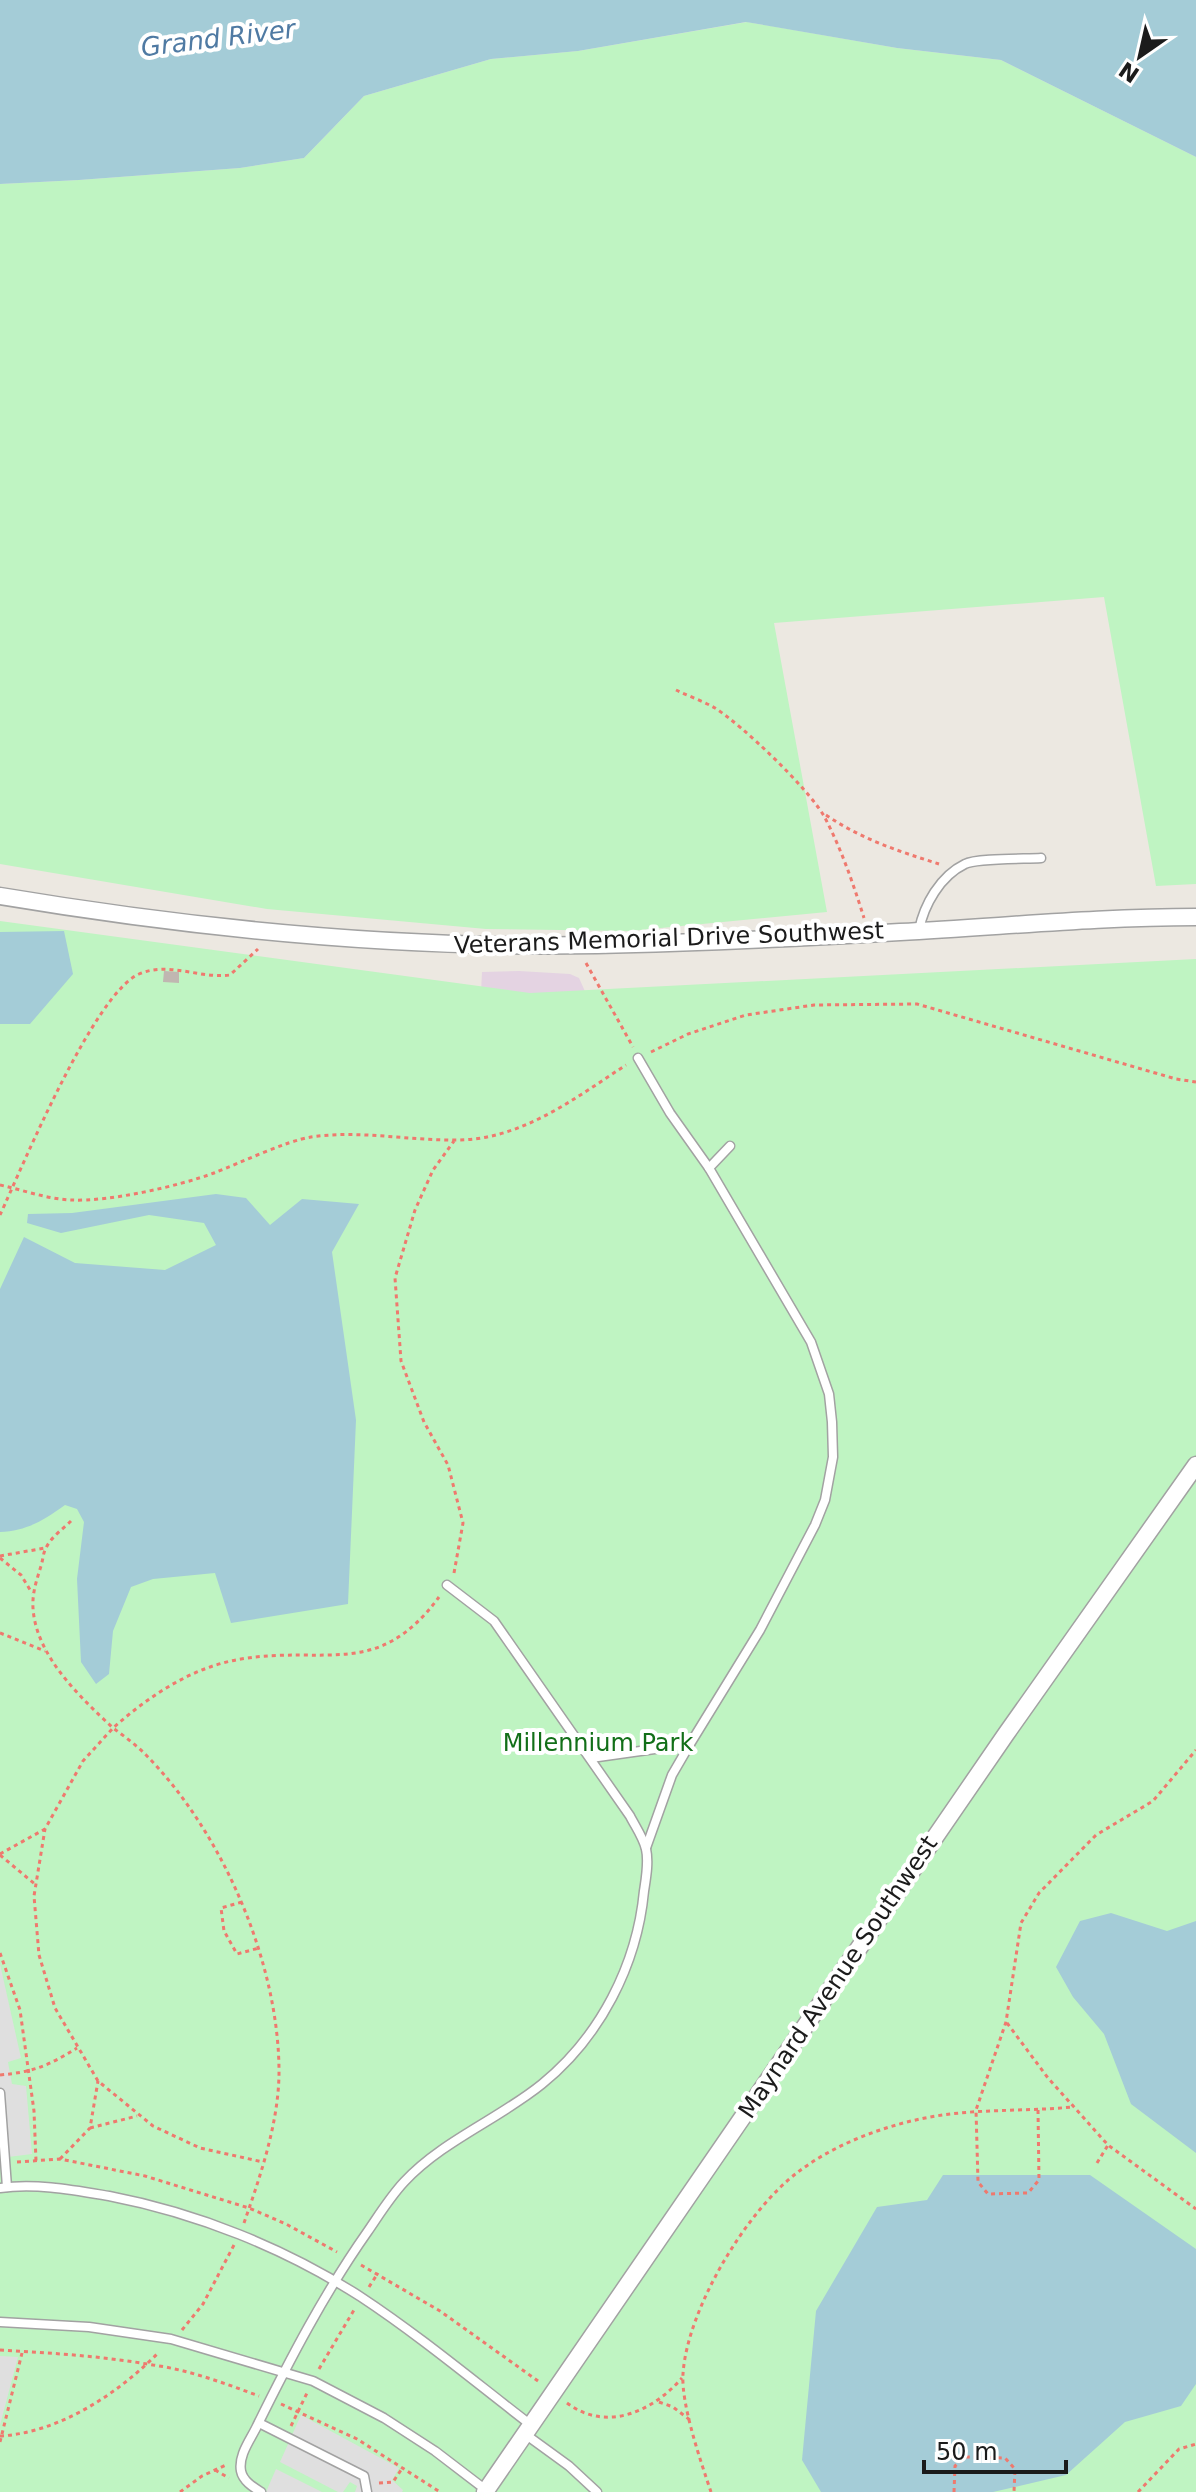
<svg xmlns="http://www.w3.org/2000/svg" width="1196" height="2492" viewBox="0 0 1196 2492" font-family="'DejaVu Sans',sans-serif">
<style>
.industrial{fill:#e4d3e2}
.park{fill:#bff4c2}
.parking{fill:#dfdfdf}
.water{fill:#a4ccd7}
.building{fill:#c0b7b1}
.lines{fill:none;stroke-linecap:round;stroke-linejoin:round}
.lane-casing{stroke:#a2a2a2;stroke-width:11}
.street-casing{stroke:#a2a2a2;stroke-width:19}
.path{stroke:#ef796e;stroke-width:3;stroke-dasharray:4 4;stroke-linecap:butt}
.lane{stroke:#fff;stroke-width:8}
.street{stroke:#fff;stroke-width:16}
.labels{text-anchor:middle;stroke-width:8;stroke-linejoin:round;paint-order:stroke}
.street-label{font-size:24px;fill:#1b1b1b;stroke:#fff}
.park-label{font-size:24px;fill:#126f18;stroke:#fff}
.water-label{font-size:26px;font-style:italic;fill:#4f7aa3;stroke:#fff}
</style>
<rect width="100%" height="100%" fill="#ece8e1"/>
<polygon class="industrial" points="519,971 570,974 579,978 588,998 479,1034 482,972"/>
<g class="park">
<polygon points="747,22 897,48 1001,60 1196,157 1196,884 1156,886 1104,597 774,623 827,912 630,931 486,929 267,909 0,864 0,184 79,180 240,168 304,158 364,96 491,59 578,51"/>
<polygon points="0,921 530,993 1196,959 1196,2492 0,2492"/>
</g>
<g class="parking">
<polygon points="0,1964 21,2058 8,2062 12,2084 26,2086 32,2154 0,2158"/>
<polygon points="0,2356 18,2357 0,2425"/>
<polygon points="301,2415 399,2468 392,2480 403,2490 402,2492 355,2492 357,2486 350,2482 343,2492 338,2492 280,2462"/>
<polygon points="276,2469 322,2492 266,2492"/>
</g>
<g class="water">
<polygon points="0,0 1196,0 1196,157 1001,60 897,48 746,22 578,51 491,59 364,96 304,158 240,168 79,180 0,184"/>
<polygon points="64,931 73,974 30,1024 0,1024 0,932"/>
<path d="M 216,1194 L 246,1198 L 270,1225 L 302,1199 L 359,1204 L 332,1252 L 356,1420 L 348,1604 L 231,1623 L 215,1573 L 153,1579 L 131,1587 L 113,1631 L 109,1674 L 96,1684 L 81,1662 L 77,1579 L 84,1522 L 77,1509 L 65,1505 C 44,1520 27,1531 0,1532 L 0,1289 L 24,1237 L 75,1263 L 165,1270 L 216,1245 L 204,1223 L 149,1215 L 61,1233 L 27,1223 L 28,1214 L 72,1213 Z"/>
<polygon points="1111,1913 1167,1931 1196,1921 1196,2153 1131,2104 1104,2034 1073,1997 1056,1967 1080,1921"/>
<polygon points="943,2175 1090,2175 1196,2249 1196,2384 1181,2406 1125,2422 1066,2475 993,2492 821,2492 802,2460 816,2311 877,2207 927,2200"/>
</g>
<polygon class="building" points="164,971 179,972 179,983 163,982"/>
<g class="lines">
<defs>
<g id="lane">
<path d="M 919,930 C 924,905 940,876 965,864 C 976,858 1025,859 1041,858"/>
<polyline points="638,1058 670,1113 709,1168 811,1342 829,1394 832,1422 833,1457 825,1500 815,1525 760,1630 690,1744"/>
<polyline points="709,1168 730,1146"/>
<polyline points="591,1758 690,1744 672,1775 646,1848"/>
<polyline points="0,2093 7,2187"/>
<path d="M 0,2188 C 36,2183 73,2190 109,2196 C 197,2213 285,2248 361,2297 C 420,2336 475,2382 531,2425"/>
<polyline points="0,2322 89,2327 171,2339 313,2381 384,2418 435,2451 486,2490"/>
<polyline points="259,2423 364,2476 367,2492"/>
<polyline points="525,2434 569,2466 597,2492"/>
<path d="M 261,2492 C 253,2487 243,2481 241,2471 C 238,2455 251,2439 257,2426 C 290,2359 325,2292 368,2231 C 379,2215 390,2197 404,2182 C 442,2141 499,2119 542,2084 C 600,2037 637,1965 644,1891 C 646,1878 649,1862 646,1849 C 643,1837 635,1826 630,1816 L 494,1621 L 447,1585"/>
</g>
<g id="street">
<path d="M 0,896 C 197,929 397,949 597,945 C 698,943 799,938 900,932 C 999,927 1097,917 1196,917"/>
<polyline points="485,2492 1006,1734 1196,1465"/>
</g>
</defs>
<use href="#lane" class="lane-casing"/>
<use href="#street" class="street-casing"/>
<g class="path">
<path d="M 676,690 C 688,696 703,701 715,708 C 743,726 807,787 824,816 C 841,848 853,883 864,918"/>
<path d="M 826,815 C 861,839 898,851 939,864"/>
<polyline points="586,963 633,1047"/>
<polyline points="651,1052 688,1034 746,1015 814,1005 917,1004 1176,1079 1196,1082"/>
<path d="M 0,1185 C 23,1190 47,1199 71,1200 C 109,1202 179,1186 214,1173 C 240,1163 286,1141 311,1137 C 358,1130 404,1140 451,1140 C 519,1142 572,1100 626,1065"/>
<path d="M 0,1215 C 23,1165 94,994 139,974 C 169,961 199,979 230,975 L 258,949"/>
<path d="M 71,1521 C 63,1529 51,1537 46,1548 C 43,1553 43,1560 41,1566 C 37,1579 32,1593 33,1608 C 36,1656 80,1697 113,1728 L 83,1761 L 45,1829 L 34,1896 L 39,1955 L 55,2008 L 98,2081 L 153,2126 L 200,2148 L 263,2162"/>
<polyline points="0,1556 45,1548"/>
<polyline points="0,1558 21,1575 32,1593"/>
<polyline points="454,1573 463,1523 448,1465 424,1422 401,1361 395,1278 415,1210 433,1170 454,1141"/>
<polyline points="0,1633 45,1651"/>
<polyline points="0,1854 45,1829"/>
<polyline points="0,1855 36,1885"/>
<polyline points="242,1902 221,1908 224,1931 237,1954 259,1948"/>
<polyline points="0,1953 20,2010 34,2111 36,2161"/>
<polyline points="1007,2023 1048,2078 1108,2145 1196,2209"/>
<path d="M 0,2075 C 33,2072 48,2066 77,2048"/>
<polyline points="1038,2110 1039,2180 1028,2193 988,2194 978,2182 976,2110 1006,2022 1021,1923 1039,1893 1096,1835 1153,1801 1196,1750"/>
<polyline points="90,2128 137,2116"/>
<polyline points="60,2159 90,2128 98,2081"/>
<polyline points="17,2162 60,2159 145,2176 249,2208 286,2224 337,2252"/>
<polyline points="1097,2163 1108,2145"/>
<path d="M 244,2223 C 260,2177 278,2125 279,2075 C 280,1965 223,1833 146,1755 C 136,1745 124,1736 113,1728 C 149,1696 192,1667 241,1659 C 325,1645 378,1680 439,1597"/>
<polyline points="361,2265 440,2311 538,2381"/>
<polyline points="369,2287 378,2273"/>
<polyline points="182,2330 203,2304 234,2245"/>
<path d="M 0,2350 C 51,2353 102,2356 153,2365 C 189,2370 224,2383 259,2396"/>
<polyline points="319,2369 354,2310"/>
<polyline points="659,2402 673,2407 690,2420"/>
<path d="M 567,2403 C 607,2433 653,2411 682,2378"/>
<polyline points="281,2404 357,2439 440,2492"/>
<polyline points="291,2426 307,2393"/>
<path d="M 0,2436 C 59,2433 119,2393 159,2352"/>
<polyline points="0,2442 22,2353"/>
<polyline points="215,2470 229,2478"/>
<polyline points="379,2483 393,2482 403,2467"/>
<polyline points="180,2492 202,2476 228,2464"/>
<path d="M 711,2492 C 701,2462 681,2405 683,2374 C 687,2310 746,2211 798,2172 C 832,2146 878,2128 920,2119 C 970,2108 1021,2112 1072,2107"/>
<polyline points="954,2492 955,2466 966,2457 1005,2458 1015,2469 1014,2492"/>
<polyline points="1138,2492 1179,2449 1196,2444"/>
</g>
<use href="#lane" class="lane"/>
<use href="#street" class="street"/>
</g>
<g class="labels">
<g class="street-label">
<text transform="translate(669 938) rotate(-2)" y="8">Veterans Memorial Drive Southwest</text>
<text transform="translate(838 1977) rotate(-56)" y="8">Maynard Avenue Southwest</text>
</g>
<g class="park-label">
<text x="598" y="1751">Millennium Park</text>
</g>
<g class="water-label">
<text transform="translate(218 38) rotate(-7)" y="9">Grand River</text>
</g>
</g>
<g transform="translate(1140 56) rotate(214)" stroke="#ffffff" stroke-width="6" paint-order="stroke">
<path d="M0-6L14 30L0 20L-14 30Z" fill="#1b1b1b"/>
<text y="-12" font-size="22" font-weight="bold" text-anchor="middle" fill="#1b1b1b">N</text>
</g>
<path d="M924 2460v12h142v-12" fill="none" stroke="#1b1b1b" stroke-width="4"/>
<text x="936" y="2460" font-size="24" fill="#1b1b1b" stroke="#ffffff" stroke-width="6" paint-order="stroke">50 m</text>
</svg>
